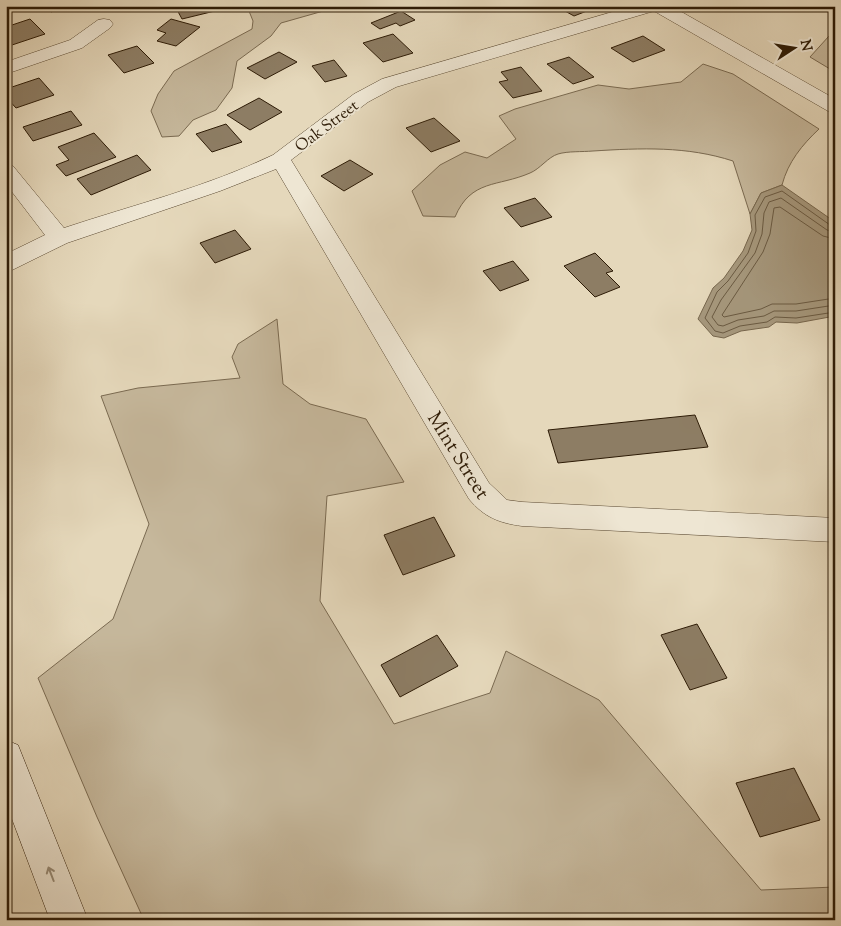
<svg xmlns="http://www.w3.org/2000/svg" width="841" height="926" viewBox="0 0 841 926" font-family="'Sorts Mill Goudy',serif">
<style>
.green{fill:#c6b89c;stroke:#7a6a51}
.water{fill:#a6987d;stroke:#76664d}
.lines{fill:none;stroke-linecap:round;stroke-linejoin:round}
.shore{stroke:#6a5a42;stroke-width:1}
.building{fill:#8d7d64;stroke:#2d1b06}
.minor-casing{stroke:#5b4a33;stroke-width:1}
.secondary-casing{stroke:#2d1b06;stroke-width:1}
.minor{fill:#eee6d3;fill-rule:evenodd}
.secondary{fill:#eee6d3;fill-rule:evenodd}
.oneway{stroke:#978b77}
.labels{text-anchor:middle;stroke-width:4;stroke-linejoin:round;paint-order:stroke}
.far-street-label{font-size:16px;fill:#2d1b06;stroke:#eee6d3}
.street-label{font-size:20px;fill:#2d1b06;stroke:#eee6d3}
</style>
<rect width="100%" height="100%" fill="#e5d8bb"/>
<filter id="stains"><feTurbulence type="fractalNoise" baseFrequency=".004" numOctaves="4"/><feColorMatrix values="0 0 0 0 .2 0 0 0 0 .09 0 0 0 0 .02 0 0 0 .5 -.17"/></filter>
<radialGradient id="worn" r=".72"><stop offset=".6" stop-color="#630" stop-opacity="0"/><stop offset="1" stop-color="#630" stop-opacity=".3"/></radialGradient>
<g class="green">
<polygon points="247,6 341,6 281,23 271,36 237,61 232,88 216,110 193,120 179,136 162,137 151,111 158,94 174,71 252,29 253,21"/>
<polygon points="835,34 835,72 810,57 829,36"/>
<path d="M 703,64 L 733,74 L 819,129 C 802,145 788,162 782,185 L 761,193 L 750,214 L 733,161 C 687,146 641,148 593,151 C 582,152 568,151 558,154 C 548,157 540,169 530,173 C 498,187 471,179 455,217 L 423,216 L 412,191 L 440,165 L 465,152 L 487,158 L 516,139 L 499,116 L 515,109 L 598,85 L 629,89 L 681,82 Z"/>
<polygon points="277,319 283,384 310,404 366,419 404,482 327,496 320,601 394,724 490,693 506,651 599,700 761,890 835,887 835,920 144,920 97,817 38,678 113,619 149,524 101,396 138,388 240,378 232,357 238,344"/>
</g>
<polygon class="water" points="782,185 835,222 835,316 797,323 776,322 769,327 741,331 724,338 713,336 698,319 713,288 724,278 743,251 752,230 750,214 761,193"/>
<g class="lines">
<g class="shore">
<polyline points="835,225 830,225 782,191 765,197 755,215 756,231 748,253 728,281 717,292 705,318 715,331 723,333 740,326 767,322 775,317 796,318 835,312"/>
<polyline points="835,232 827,230 781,198 769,202 764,213 762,234 755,253 721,300 712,317 718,325 723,326 738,320 764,316 774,311 796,311 835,305"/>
<polyline points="835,239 823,236 780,207 774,208 770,234 763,252 722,315 724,317 761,309 772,304 796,304 835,298"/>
</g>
</g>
<g class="building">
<polygon points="46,6 69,6 51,12"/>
<polygon points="175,6 216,6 219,10 182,19"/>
<polygon points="556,6 588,6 592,9 574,16"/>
<polygon points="401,11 415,20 400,26 396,23 380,29 371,23"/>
<polygon points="30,19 45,34 12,45 6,40 6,27"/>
<polygon points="171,19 200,27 176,46 157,41 166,33 157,30"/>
<polygon points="393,34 413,53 383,62 363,43"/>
<polygon points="643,36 665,50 633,62 611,48"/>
<polygon points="137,46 154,63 124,73 108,55"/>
<polygon points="279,52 297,62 265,79 247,68"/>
<polygon points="569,57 594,77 573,84 547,64"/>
<polygon points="334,60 347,76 325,82 312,66"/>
<polygon points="521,67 542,91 513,98 499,82 508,80 501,72"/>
<polygon points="39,78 54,95 16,108 6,97 6,89"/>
<polygon points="259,98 282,112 250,130 227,115"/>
<polygon points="71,111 82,125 33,141 23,127"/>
<polygon points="434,118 460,141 431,152 406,128"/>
<polygon points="226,124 242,142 212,152 196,134"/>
<polygon points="94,133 116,157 66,176 56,165 69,160 58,147"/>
<polygon points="137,155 151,170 91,195 77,179"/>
<polygon points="350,160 373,174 344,191 321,176"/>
<polygon points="535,198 552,217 521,227 504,208"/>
<polygon points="235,230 251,249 215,263 200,243"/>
<polygon points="595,253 613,271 606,273 620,287 595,297 564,266"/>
<polygon points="513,261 529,280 500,291 483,271"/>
<polygon points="695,415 708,447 558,463 548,430"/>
<polygon points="434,517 455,556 403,575 384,535"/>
<polygon points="697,624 727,678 690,690 661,635"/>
<polygon points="437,635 458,666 400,697 381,665"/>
<polygon points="794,768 820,820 760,837 736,783"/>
</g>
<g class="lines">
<defs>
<g id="minor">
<path d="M 633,6 L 671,6 L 835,99 L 835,113 L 828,111 L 654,11 L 396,87 L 368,102 L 291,160 L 489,483 L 507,500 L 522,502 L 835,518 L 835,542 L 522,526 C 499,523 484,517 469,499 L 276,169 L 220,191 L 67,243 L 6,273 L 6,254 L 45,235 L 6,184 L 6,164 L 13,166 L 64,228 C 133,205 207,187 273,155 L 354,94 L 382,79 Z"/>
<polygon points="104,19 110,20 113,24 110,28 82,48 6,74 6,62 70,40 98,20"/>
</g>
<polygon id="secondary" points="6,740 18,745 88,920 50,920 6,803"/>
</defs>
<use href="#minor" class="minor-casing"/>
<use href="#secondary" class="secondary-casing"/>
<use href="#minor" class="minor"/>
<use href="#secondary" class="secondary"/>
</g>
<defs><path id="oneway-shaft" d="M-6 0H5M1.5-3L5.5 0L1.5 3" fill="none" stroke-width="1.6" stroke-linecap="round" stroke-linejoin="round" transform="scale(1.25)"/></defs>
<use class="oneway" href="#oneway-shaft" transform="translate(51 874) rotate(-111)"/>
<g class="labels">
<g class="far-street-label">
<text transform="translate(326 125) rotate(-37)" y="6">Oak Street</text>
</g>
<g class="street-label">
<text transform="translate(459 455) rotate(58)" y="7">Mint Street</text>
</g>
</g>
<rect width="841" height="926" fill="none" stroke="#e5d8bb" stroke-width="25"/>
<rect x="8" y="8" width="826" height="911" fill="none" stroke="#2d1b06" stroke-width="2.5"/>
<rect x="12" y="12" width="816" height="901" fill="none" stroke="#2d1b06"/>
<g transform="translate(794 48) rotate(78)" stroke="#eee6d3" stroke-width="4" paint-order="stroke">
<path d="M0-4L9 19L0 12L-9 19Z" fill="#2d1b06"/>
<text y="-8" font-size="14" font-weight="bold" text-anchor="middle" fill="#2d1b06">N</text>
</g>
<rect width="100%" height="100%" filter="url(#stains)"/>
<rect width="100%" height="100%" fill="url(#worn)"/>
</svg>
